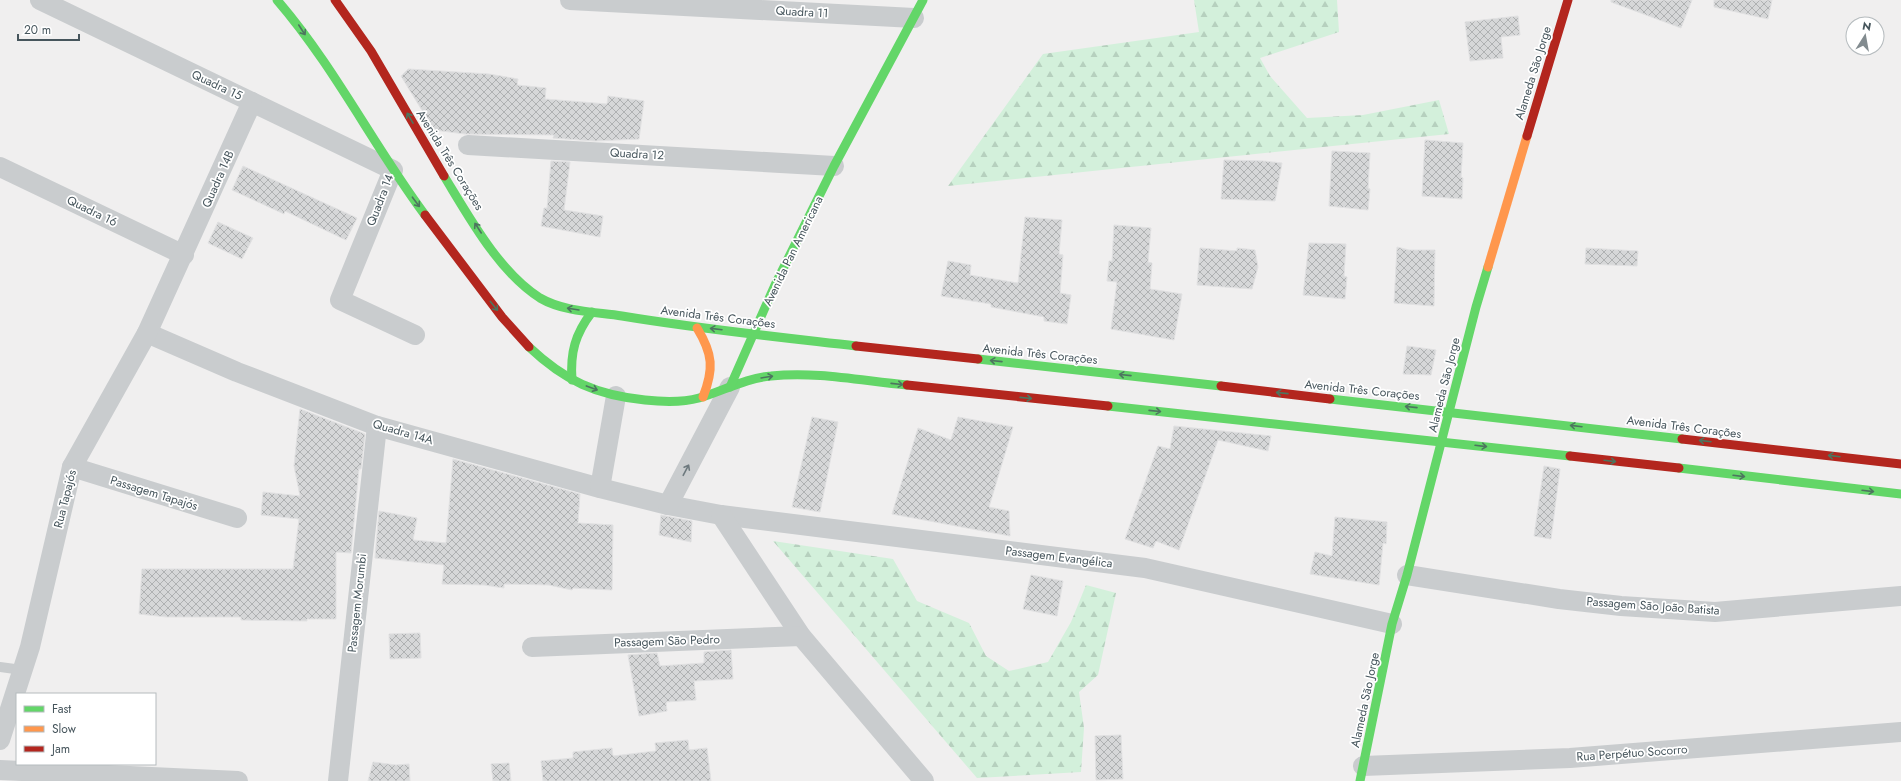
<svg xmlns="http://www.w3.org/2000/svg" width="1901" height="781" viewBox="0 0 1901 781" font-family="Jost,sans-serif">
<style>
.forest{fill:url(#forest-firs)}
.building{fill:url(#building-cross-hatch);stroke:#e1e1e2}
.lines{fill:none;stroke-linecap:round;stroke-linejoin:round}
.lane{stroke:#c9ccce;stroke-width:10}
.street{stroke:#c9ccce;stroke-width:20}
.fast{stroke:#63d668;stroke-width:9}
.slow{stroke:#ff974d;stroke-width:9}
.jam{stroke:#b3261e;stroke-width:9}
.oneway{stroke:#4d755f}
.oneway2{stroke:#6d797e}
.labels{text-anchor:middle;stroke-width:3.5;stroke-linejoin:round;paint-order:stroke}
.street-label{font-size:12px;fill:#46555c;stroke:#fff}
</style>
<defs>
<pattern id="forest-firs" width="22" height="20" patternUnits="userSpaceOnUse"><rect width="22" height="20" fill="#d3f0db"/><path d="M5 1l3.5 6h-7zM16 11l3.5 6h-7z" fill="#b6d0be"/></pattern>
<pattern id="building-cross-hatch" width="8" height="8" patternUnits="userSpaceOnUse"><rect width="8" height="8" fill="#d6d7d8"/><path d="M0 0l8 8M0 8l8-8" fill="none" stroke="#afb1b2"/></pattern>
</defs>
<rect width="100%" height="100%" fill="#f0efef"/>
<g class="forest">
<polygon points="1194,0 1337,0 1339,32 1260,58 1270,76 1307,118 1363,115 1439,100 1449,134 948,186 1043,54 1199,32"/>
<polygon points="773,541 893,559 917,601 969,623 986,656 1009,671 1048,662 1071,622 1086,585 1116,593 1098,675 1079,692 1084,728 1081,772 977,778"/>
</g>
<g class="building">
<polygon points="1611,0 1692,0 1681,28 1611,2"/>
<polygon points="1714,0 1772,0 1768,19 1714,7"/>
<polygon points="1518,16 1520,35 1501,37 1503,58 1470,61 1465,22"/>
<polygon points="408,69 489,74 518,79 517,85 546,88 545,99 607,104 608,96 644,101 639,139 594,141 553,138 554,135 465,134 434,130 401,76"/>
<polygon points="1425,140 1463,143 1461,177 1463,178 1462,199 1422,196"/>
<polygon points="1332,151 1370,153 1368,188 1370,189 1368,210 1329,206"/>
<polygon points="1224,160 1264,161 1282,163 1275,201 1221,199"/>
<polygon points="551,161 570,162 564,210 603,216 600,237 541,226 544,208 547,208"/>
<polygon points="243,166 357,218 346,240 285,211 284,214 232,190"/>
<polygon points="1025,217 1062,220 1059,254 1063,255 1060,293 1071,295 1067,324 1044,321 1044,317 991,307 991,304 941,296 948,261 971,265 970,275 1018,283"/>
<polygon points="218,222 253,238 242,259 208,243"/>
<polygon points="1114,225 1151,228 1148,262 1152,263 1150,289 1182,294 1174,340 1111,329 1117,282 1107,281 1109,261 1112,261"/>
<polygon points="1309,243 1346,244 1344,276 1347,277 1345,299 1303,295"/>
<polygon points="1397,247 1409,250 1435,250 1434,306 1394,303"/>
<polygon points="1200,248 1237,251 1237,248 1255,250 1258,267 1252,289 1197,285"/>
<polygon points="1586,248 1638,251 1637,266 1585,264"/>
<polygon points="1407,346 1436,350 1431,375 1403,374"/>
<polygon points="300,409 365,434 361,469 359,469 351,553 336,552 336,619 307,619 307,621 241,620 241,617 167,617 139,614 142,569 293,569 299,519 261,515 263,492 300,496 294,466"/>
<polygon points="812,417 838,422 820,512 792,507"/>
<polygon points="958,417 1013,427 989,507 1009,511 1010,536 892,514 918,428 951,440"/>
<polygon points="1174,426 1271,436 1268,451 1218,440 1179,550 1156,541 1153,548 1125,539 1158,446 1170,449"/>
<polygon points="453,459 580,494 578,523 613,525 612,590 573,588 572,590 549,585 504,584 504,588 484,585 442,584 444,565 375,558 379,511 417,518 413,540 446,543"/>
<polygon points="1544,466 1560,469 1551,539 1534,536"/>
<polygon points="661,515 692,521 691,542 659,535"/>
<polygon points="1335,517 1387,522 1386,544 1383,543 1379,585 1310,574 1315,552 1332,556"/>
<polygon points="1031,575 1063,581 1057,616 1023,609"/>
<polygon points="420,633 421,658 390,659 389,634"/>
<polygon points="731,650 733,679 694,681 696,700 666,702 667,711 639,716 628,655 657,653 660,666 704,663 704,652"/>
<polygon points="1121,735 1123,779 1096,780 1095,736"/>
<polygon points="688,740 689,750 707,748 711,781 543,781 541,761 573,758 573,752 612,748 613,756 656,751 655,743"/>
<polygon points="373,762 396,765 409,764 410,781 368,781"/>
<polygon points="509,763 511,781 493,781 491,764"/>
</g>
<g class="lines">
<polyline class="lane" points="0,667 22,670"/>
<g class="street">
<polyline points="40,0 393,170 340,300 415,335"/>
<polyline points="570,0 914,18"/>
<polyline points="468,145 834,166"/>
<polyline points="0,167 184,255"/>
<polyline points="147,333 237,372 377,426 600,488 668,505 721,515 1145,568 1392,624"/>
<polyline points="72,467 237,518"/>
<polyline points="600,488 616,396"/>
<polyline points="668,505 730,387"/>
<polyline points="721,515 801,636 924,781"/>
<polyline points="1407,575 1559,599 1621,606 1715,612 1901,596"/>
<polyline points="532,647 801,636"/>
<polyline points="0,740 30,647 72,467 147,333 252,102"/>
<polyline points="1363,766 1570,758 1901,732"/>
<polyline points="0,770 238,781"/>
<polyline points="338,781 377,426"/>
</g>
<g class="fast">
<path d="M 277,0 C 334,66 373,145 425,215"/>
<path d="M 444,176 C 469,217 499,272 540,298 C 564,312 596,312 622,316 C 700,329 778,337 856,346"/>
<path d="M 529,347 C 565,381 596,395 645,400 C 663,402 681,403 699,398 C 723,391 746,378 771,376 C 816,371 863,381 907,385"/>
<polyline points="978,359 1221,386"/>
<path d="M 572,380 C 570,353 575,334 592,312"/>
<polyline points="730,387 775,285 834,166 923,0"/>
<polyline points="1330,399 1682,439"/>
<polyline points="1108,406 1570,456"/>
<polyline points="1679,468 1901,494"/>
<polyline points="1360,781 1392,624 1407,575 1476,307 1488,267"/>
</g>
<g class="slow">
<polyline points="1488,267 1527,136"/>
<path d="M 697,328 C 713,354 714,369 703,397"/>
</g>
<g class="jam">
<polyline points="335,0 371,51 444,176"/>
<polyline points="1527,136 1568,0"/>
<polyline points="425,215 502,317 529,347"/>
<polyline points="856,346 978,359"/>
<polyline points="907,385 1108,406"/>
<polyline points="1221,386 1330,399"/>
<polyline points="1682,439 1901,464"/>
<polyline points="1570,456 1679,468"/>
</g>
</g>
<defs><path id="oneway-shaft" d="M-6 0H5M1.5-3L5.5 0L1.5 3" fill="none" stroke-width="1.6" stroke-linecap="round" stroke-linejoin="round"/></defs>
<g class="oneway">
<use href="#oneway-shaft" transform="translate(302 30) rotate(57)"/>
<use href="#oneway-shaft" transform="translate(410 118) rotate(-120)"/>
<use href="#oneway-shaft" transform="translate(416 202) rotate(53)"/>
<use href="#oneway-shaft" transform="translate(478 228) rotate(-123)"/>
<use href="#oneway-shaft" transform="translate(494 306) rotate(51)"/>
<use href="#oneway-shaft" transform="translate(573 309) rotate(-171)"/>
<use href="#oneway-shaft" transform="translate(716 329) rotate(-173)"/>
<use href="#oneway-shaft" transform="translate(996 361) rotate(-174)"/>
<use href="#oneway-shaft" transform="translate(1125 375) rotate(-174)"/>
<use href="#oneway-shaft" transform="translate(767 377) rotate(-9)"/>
<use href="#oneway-shaft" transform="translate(897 384) rotate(6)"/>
<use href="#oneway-shaft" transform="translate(592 388) rotate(20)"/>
<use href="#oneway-shaft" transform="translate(1282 393) rotate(-174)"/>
<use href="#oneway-shaft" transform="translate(1026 398) rotate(6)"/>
<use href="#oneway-shaft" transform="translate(1411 407) rotate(-174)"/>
<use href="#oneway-shaft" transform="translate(1155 411) rotate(6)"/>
<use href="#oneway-shaft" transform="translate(1576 426) rotate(-173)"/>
<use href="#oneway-shaft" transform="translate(1705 441) rotate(-173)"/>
<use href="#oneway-shaft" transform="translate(1481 446) rotate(7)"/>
<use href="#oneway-shaft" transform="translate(1834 456) rotate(-173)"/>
<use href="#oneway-shaft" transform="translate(1610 461) rotate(7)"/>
<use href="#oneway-shaft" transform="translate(1739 476) rotate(7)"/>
<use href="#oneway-shaft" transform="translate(1868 491) rotate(7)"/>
</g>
<use class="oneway2" href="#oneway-shaft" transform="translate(686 470) rotate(-62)"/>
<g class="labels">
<g class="street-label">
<text transform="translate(802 12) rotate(3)" y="4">Quadra 11</text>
<text transform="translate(1533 73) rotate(-73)" y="4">Alameda São Jorge</text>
<text transform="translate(217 85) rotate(25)" y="4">Quadra 15</text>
<text transform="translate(637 154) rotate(3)" y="4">Quadra 12</text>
<text transform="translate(450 160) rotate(58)" y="4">Avenida Três Corações</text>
<text transform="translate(218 179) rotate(-66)" y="4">Quadra 14B</text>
<text transform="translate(380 200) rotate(-69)" y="4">Quadra 14</text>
<text transform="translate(92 211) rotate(26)" y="4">Quadra 16</text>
<text transform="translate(793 251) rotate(-64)" y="4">Avenida Pan Americana</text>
<text transform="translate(718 317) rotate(7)" y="4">Avenida Três Corações</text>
<text transform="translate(1040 354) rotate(6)" y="4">Avenida Três Corações</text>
<text transform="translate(1444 385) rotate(-76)" y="4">Alameda São Jorge</text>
<text transform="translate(1362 390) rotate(6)" y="4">Avenida Três Corações</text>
<text transform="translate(1684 427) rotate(7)" y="4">Avenida Três Corações</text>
<text transform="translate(403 432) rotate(16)" y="4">Quadra 14A</text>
<text transform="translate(154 493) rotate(17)" y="4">Passagem Tapajós</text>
<text transform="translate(65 499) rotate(-76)" y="4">Rua Tapajós</text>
<text transform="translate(1059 557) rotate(7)" y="4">Passagem Evangélica</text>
<text transform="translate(357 603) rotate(-84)" y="4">Passagem Morumbi</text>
<text transform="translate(1653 606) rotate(4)" y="4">Passagem São João Batista</text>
<text transform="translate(667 641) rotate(-2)" y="4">Passagem São Pedro</text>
<text transform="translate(1365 700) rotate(-78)" y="4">Alameda São Jorge</text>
<text transform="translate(1632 753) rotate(-4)" y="4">Rua Perpétuo Socorro</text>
</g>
</g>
<rect x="16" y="693" width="140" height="72" fill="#ffffff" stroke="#b5bbbe"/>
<rect x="24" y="706" width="20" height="6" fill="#63d668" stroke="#b5bbbe"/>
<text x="52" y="713" font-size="12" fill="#46555c">Fast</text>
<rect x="24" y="726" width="20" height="6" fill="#ff974d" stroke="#b5bbbe"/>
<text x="52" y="733" font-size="12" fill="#46555c">Slow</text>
<rect x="24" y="746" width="20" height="6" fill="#b3261e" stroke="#b5bbbe"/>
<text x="52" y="753" font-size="12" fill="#46555c">Jam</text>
<g transform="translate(1865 36) rotate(11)"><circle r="19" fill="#ffffff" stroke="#b5bbbe"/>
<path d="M0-3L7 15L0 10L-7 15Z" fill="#828b8f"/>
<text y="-6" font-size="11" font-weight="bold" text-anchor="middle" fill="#46555c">N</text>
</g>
<path d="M18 34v6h61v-6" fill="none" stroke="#46555c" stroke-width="2"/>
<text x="24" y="34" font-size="12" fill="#46555c" stroke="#ffffff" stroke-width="3" paint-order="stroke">20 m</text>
</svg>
